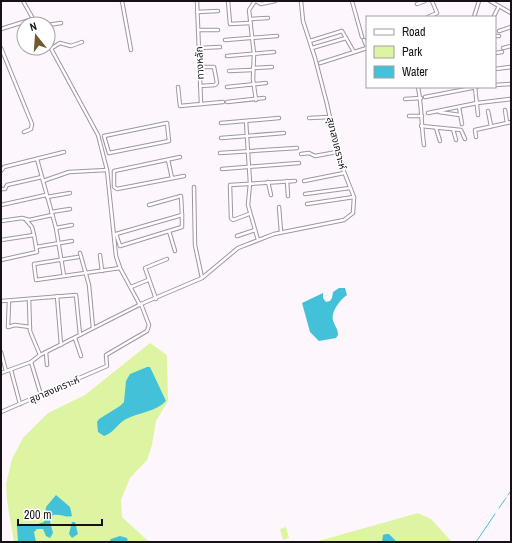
<svg xmlns="http://www.w3.org/2000/svg" width="512" height="543" viewBox="0 0 512 543" font-family="'Archivo Narrow','Noto Sans Thai',sans-serif">
<style>
.green{fill:#ddf4a2}
.water{fill:#42c1d9}
.lines{fill:none;stroke-linecap:round;stroke-linejoin:round}
.stream{stroke:#42c1d9;stroke-width:1}
.minor-casing{stroke:#a294a2;stroke-width:4.5}
.minor{stroke:#fff;stroke-width:2.5}
.labels{text-anchor:middle;stroke-width:3.5;stroke-linejoin:round;paint-order:stroke}
.street-label{font-size:10px;fill:#171117;stroke:#fff}
</style>
<rect width="100%" height="100%" fill="#fdf7fd"/>
<g class="green">
<polygon points="150,343 167,355 168,401 156,421 152,445 147,460 130,478 121,500 122,517 149,542 14,542 7,501 6,484 12,459 23,438 48,413 85,395"/>
<polygon points="418,513 431,519 452,542 315,542"/>
<polygon points="286,527 289,538 283,540 280,529"/>
</g>
<g class="water">
<path d="M 339,288 L 345,288 L 347,295 C 340,300 329,313 334,323 C 336,328 338,329 338,335 L 336,338 L 319,341 L 310,332 L 302,303 L 323,293 L 323,298 L 326,302 L 330,301 L 332,298 L 333,292 Z"/>
<path d="M 147,367 L 150,367 L 166,401 C 155,412 140,412 126,419 C 117,424 114,433 104,436 L 98,432 L 97,422 L 99,419 L 120,406 L 124,402 L 126,381 L 130,374 Z"/>
<path d="M 56,495 L 70,507 L 72,516 C 66,518 61,514 53,515 L 50,522 L 53,533 L 50,538 L 46,536 L 43,529 L 37,529 L 34,532 L 36,542 L 18,542 L 17,526 L 35,525 L 44,522 L 46,507 Z"/>
<polygon points="72,522 75,522 78,534 72,538 69,534"/>
<polygon points="386,534 389,534 397,542 382,542 383,535"/>
<polygon points="120,536 127,538 128,542 109,542 111,539"/>
</g>
<g class="lines">
<g class="stream">
<polyline points="508,495 511,491"/>
<polyline points="499,508 506,498"/>
<polyline points="476,542 495,514"/>
</g>
<defs>
<g id="minor">
<polyline points="23,1 36,24"/>
<polyline points="122,1 131,50"/>
<polyline points="197,1 201,104"/>
<polyline points="228,1 230,24 250,23"/>
<polyline points="255,1 249,10 254,54 253,79 256,100"/>
<polyline points="256,1 261,4 275,1"/>
<polyline points="352,1 362,37"/>
<polyline points="490,1 511,13"/>
<polyline points="417,4 425,1"/>
<polyline points="197,12 218,11"/>
<polyline points="494,16 499,6"/>
<polyline points="428,17 437,13 432,1"/>
<polyline points="474,17 479,1"/>
<polyline points="250,19 268,18"/>
<polyline points="48,25 61,23"/>
<polyline points="1,29 33,19"/>
<polyline points="198,30 218,30"/>
<polyline points="499,31 511,27"/>
<polyline points="495,36 499,36"/>
<polyline points="225,40 277,36"/>
<polyline points="364,40 367,47"/>
<polyline points="310,41 342,31 354,52"/>
<polyline points="48,43 98,135 107,170 116,256 120,268 140,305"/>
<polyline points="1,48 32,124 31,129 24,132"/>
<polyline points="52,48 60,43 71,46 82,42"/>
<polyline points="199,48 220,47"/>
<polyline points="312,48 346,38"/>
<polyline points="503,48 511,46"/>
<polyline points="495,53 502,52"/>
<polyline points="227,56 274,52"/>
<polyline points="320,63 367,48"/>
<polyline points="200,67 214,67 217,83 215,85 200,86"/>
<polyline points="253,68 272,67"/>
<polyline points="495,69 511,67"/>
<polyline points="229,71 252,70"/>
<polyline points="495,85 511,84"/>
<polyline points="178,87 180,106 223,102"/>
<polyline points="227,87 266,83"/>
<path d="M 418,87 C 422,106 421,125 424,145"/>
<polyline points="475,87 478,115"/>
<polyline points="425,97 477,87"/>
<polyline points="405,99 421,98"/>
<polyline points="227,102 264,98"/>
<polyline points="459,107 462,124"/>
<polyline points="505,110 507,123"/>
<polyline points="488,111 491,126"/>
<polyline points="439,112 460,115"/>
<polyline points="428,113 477,103 511,99"/>
<polyline points="409,116 422,116"/>
<polyline points="309,118 330,117"/>
<polyline points="246,121 250,183 248,205 258,240"/>
<polygon points="167,123 169,141 109,153 104,136"/>
<polyline points="221,123 279,118"/>
<polyline points="421,126 461,130 465,139"/>
<polyline points="436,128 440,141"/>
<polyline points="453,129 456,140"/>
<polyline points="476,137 475,130 511,122"/>
<polyline points="221,138 284,133"/>
<polyline points="220,153 297,148"/>
<polyline points="301,154 309,153 315,156 337,152"/>
<polyline points="180,157 114,171 114,187 117,189 184,176"/>
<polyline points="37,159 56,228 64,276"/>
<polyline points="168,160 172,178"/>
<polyline points="222,169 299,163"/>
<polyline points="1,171 4,167 64,152"/>
<polyline points="43,181 69,172 107,170"/>
<polyline points="287,181 288,196"/>
<polyline points="304,181 344,173"/>
<polyline points="268,182 271,195"/>
<polyline points="194,187 195,245 202,278"/>
<polyline points="1,189 5,189 7,185 42,177"/>
<polyline points="305,194 350,188"/>
<polyline points="47,197 70,193"/>
<polyline points="307,204 354,197"/>
<polyline points="1,205 46,195"/>
<polyline points="149,205 181,196 182,215"/>
<polyline points="279,207 281,232"/>
<polyline points="51,212 70,209"/>
<polyline points="249,214 233,220 231,218 230,185 295,181"/>
<polygon points="182,215 182,227 120,246 116,234"/>
<polyline points="26,220 32,227 34,235"/>
<polyline points="1,221 22,218 29,220 52,215"/>
<polyline points="56,228 72,225"/>
<polyline points="169,231 175,251"/>
<polyline points="237,236 255,230"/>
<polyline points="1,240 34,235 37,252 1,260"/>
<polyline points="36,247 72,241"/>
<polyline points="80,253 89,285 93,328"/>
<polyline points="100,255 102,271"/>
<polyline points="78,257 34,264 36,280 120,268"/>
<polyline points="131,287 148,280"/>
<polyline points="57,296 61,345"/>
<polyline points="29,299 30,331 40,355"/>
<polyline points="156,299 145,268 167,259"/>
<polyline points="2,301 76,295 80,335"/>
<polyline points="9,301 8,327 15,325 30,327"/>
<polyline points="75,338 81,356"/>
<polyline points="1,352 6,371"/>
<polyline points="46,352 47,365"/>
<polyline points="11,370 20,404"/>
<polyline points="1,373 31,362"/>
<polyline points="41,395 31,362 40,355 141,304 202,278 238,248 274,234 344,220 353,213 354,197 339,159 327,104 315,58 303,21 301,1"/>
<polyline points="1,412 107,366 106,355 147,331 149,325 141,304"/>
</g>
</defs>
<use href="#minor" class="minor-casing"/>
<use href="#minor" class="minor"/>
</g>
<g class="labels">
<g class="street-label">
<text transform="translate(199 63) rotate(-93)" y="4">ทางหลัก</text>
<text transform="translate(337 143) rotate(76)" y="4">สุขาสงเคราะห์</text>
<text transform="translate(54 389) rotate(-23)" y="4">สุขาสงเคราะห์</text>
</g>
</g>
<rect width="512" height="543" fill="none" stroke="#171117" stroke-width="4"/>
<rect x="366" y="16" width="130" height="72" fill="#ffffff" stroke="#a2a0a2"/>
<rect x="374" y="29" width="20" height="6" fill="#ffffff" stroke="#a2a0a2"/>
<text x="402" y="36" font-size="12" fill="#171117">Road</text>
<rect x="374" y="46" width="20" height="12" fill="#ddf4a2" stroke="#a2a0a2"/>
<text x="402" y="56" font-size="12" fill="#171117">Park</text>
<rect x="374" y="66" width="20" height="12" fill="#42c1d9" stroke="#a2a0a2"/>
<text x="402" y="76" font-size="12" fill="#171117">Water</text>
<g transform="translate(36 36) rotate(343)"><circle r="19" fill="#ffffff" stroke="#a2a0a2"/>
<path d="M0-3L7 15L0 10L-7 15Z" fill="#72582a"/>
<text y="-6" font-size="11" font-weight="bold" text-anchor="middle" fill="#171117">N</text>
</g>
<path d="M18 519v6h84v-6" fill="none" stroke="#171117" stroke-width="2"/>
<text x="24" y="519" font-size="12" fill="#171117" stroke="#ffffff" stroke-width="3" paint-order="stroke">200 m</text>
</svg>
